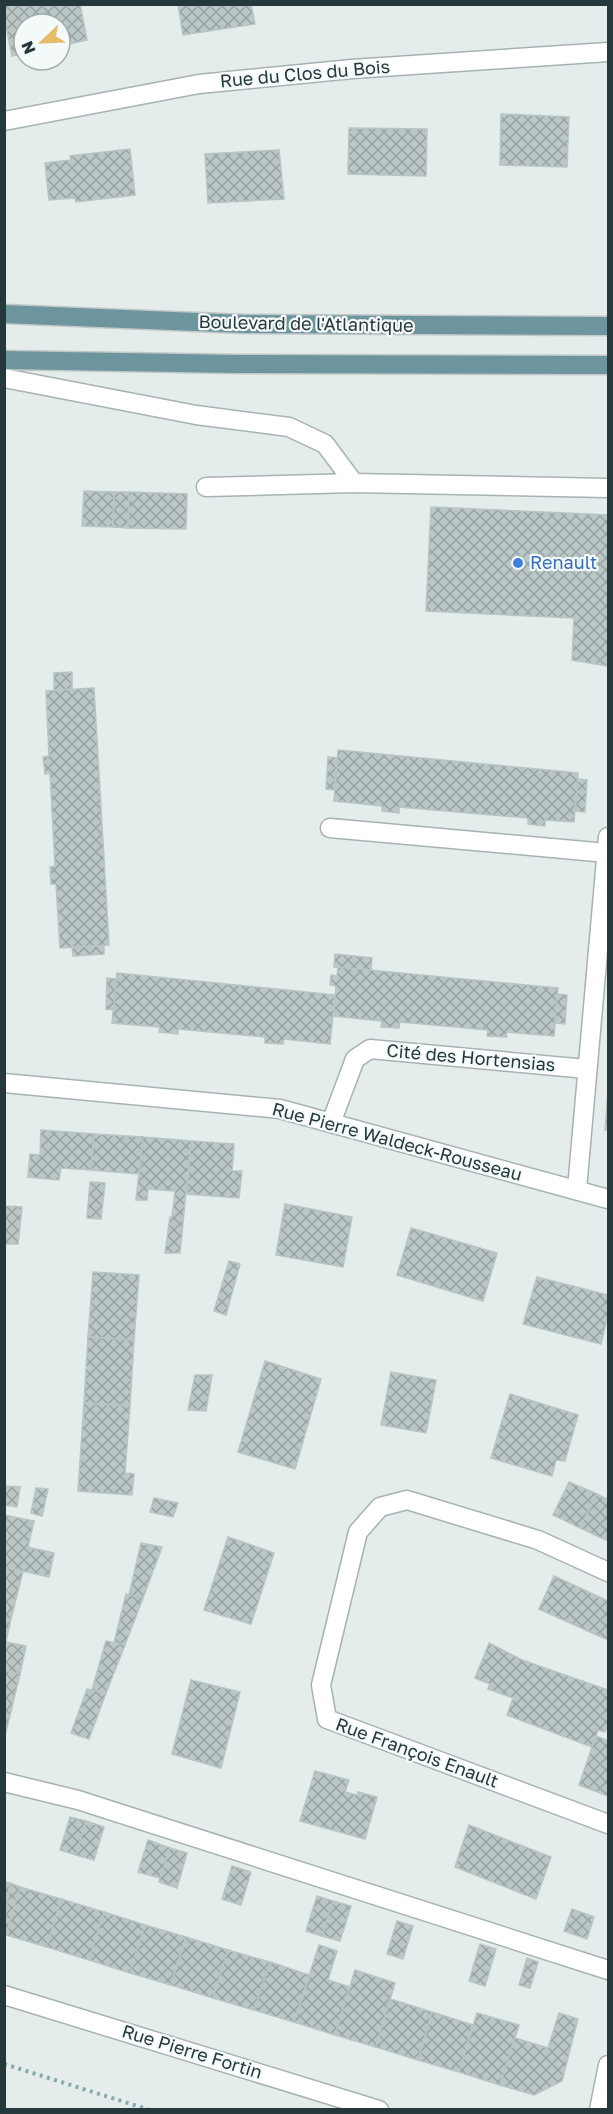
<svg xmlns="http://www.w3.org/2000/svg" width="613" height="2114" viewBox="0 0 613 2114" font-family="'Golos Text',sans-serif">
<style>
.building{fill:url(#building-cross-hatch);stroke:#b7c5c5;stroke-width:1.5}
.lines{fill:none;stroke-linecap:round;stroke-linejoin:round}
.minor-casing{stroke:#a7b2b4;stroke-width:21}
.major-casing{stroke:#c2c7c8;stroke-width:21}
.path{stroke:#87a8ad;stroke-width:4;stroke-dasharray:3 4.5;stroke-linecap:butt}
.minor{stroke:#fff;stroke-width:18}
.major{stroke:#6d959d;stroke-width:18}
.shop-dot{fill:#3f7fe0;stroke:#f4f9f9;stroke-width:2}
.labels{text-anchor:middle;stroke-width:4.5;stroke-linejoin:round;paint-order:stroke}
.street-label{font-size:18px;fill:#25383c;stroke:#f4f9f9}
.shop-label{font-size:18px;fill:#366cbe;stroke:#f4f9f9;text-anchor:start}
</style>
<defs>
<pattern id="building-cross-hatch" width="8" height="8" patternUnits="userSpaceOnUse" patternTransform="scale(1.5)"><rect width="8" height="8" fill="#bac7c6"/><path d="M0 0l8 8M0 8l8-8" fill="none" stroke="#97a3a2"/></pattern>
</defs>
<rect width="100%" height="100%" fill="#e4ecec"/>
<g class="building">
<polygon points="11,4 80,4 87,40 60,46 60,24 24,24 24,53 12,56 4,17 4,6"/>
<polygon points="178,4 251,4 255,24 183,35"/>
<polygon points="501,114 569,117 567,167 500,165"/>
<polygon points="349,128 427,129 426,176 348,174"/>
<polygon points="130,149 135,195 76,202 75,198 49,200 45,163 71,160 70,156"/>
<polygon points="279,150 284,199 208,203 205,154"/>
<polygon points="84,491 114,492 113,527 82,526"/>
<polygon points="114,492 129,492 128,528 113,527"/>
<polygon points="129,492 187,494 186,529 128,528"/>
<polygon points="431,507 608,515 608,666 572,660 574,618 426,611"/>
<polygon points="72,672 72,689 54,690 54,673"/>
<polygon points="94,688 109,945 60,948 56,884 51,884 50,867 55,866 50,773 45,774 43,757 49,756 46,691"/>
<polygon points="338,750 578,773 574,822 545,820 545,826 528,824 528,818 399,807 399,813 382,811 382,806 334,801"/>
<polygon points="328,757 337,758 334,790 326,789"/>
<polygon points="578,779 587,780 585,812 575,811"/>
<polygon points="104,946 104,954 73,956 72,947"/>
<polygon points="335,954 372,958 371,970 334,967"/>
<polygon points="338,967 558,988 554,1036 506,1032 507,1037 487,1036 488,1030 400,1022 399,1028 381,1027 382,1021 334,1016 336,986 330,985 331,975 337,976"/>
<polygon points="117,973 335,995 330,1044 284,1039 283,1044 265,1043 265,1037 178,1029 178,1034 159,1032 160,1027 112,1023"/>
<polygon points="107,978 116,979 114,1010 106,1009"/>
<polygon points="557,994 567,995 565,1024 555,1023"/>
<polygon points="608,1090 608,1130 605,1130"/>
<polygon points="41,1130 94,1134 91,1170 61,1168 59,1180 28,1177 30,1154 40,1155"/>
<polygon points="94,1134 143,1137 139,1174 91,1170"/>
<polygon points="143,1137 191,1141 180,1253 165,1253 170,1217 172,1217 175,1191 148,1189 147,1200 136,1200"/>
<polygon points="191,1141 234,1144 232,1171 242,1171 239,1198 187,1194"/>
<polygon points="90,1182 105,1183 101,1219 87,1218"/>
<polygon points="285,1204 352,1217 343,1267 276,1255"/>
<polygon points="4,1206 22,1207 18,1244 4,1244"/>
<polygon points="411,1228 497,1253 483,1301 397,1275"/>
<polygon points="229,1261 240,1264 226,1315 214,1311"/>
<polygon points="93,1272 139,1275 134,1340 88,1337"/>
<polygon points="537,1277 608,1295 608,1315 601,1344 523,1324"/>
<polygon points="88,1337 134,1340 130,1406 84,1403"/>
<polygon points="265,1361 321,1379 295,1469 238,1452"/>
<polygon points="391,1372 436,1380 426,1433 381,1425"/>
<polygon points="195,1375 212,1375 206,1411 188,1410"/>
<polygon points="510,1394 578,1415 565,1461 556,1460 552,1476 491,1458"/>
<polygon points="84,1403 130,1406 125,1473 134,1474 132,1495 78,1491"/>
<polygon points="569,1482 597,1494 580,1528 553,1515"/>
<polygon points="4,1486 20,1487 17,1507 4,1505"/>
<polygon points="36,1488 48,1489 42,1516 31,1513"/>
<polygon points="597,1494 608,1500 608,1541 580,1528"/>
<polygon points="154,1498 178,1503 173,1517 150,1512"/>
<polygon points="4,1515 34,1521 28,1547 54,1553 49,1577 4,1567"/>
<polygon points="228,1537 274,1553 251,1624 204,1610"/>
<polygon points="141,1543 162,1547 143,1598 129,1595"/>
<polygon points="4,1567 23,1571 11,1619 4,1618"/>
<polygon points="554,1576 608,1601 608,1640 539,1609"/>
<polygon points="126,1594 143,1598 125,1645 114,1643"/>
<polygon points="4,1618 11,1619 6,1642 26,1646 20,1674 4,1670"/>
<polygon points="106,1641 125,1645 106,1693 92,1690"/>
<polygon points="489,1643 522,1660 608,1690 608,1726 605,1732 598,1730 592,1747 507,1715 513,1698 488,1689 490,1684 475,1678"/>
<polygon points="4,1670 20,1674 5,1736 4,1735"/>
<polygon points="191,1680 240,1692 221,1768 172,1754"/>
<polygon points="87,1689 106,1693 89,1739 71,1733"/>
<polygon points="596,1736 608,1741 608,1796 579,1785"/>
<polygon points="315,1771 349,1780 345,1792 357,1795 358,1792 377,1797 365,1839 300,1821"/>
<polygon points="70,1817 86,1821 76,1855 60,1850"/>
<polygon points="86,1821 104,1827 94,1860 76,1855"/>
<polygon points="469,1825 551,1857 536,1899 455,1867"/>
<polygon points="148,1840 170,1848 160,1878 138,1872"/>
<polygon points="170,1848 187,1853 177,1888 159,1882"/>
<polygon points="232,1866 251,1872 241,1905 222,1899"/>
<polygon points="4,1882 10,1883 4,1928"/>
<polygon points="10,1883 20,1887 6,1935 4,1928"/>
<polygon points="20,1887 61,1899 47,1947 6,1935"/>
<polygon points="317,1896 333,1901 322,1936 306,1931"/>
<polygon points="61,1899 104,1912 89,1960 47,1947"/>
<polygon points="333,1901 351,1906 340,1941 322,1936"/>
<polygon points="572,1909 594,1917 587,1939 564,1931"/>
<polygon points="104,1912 145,1925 130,1973 89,1960"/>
<polygon points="397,1921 413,1926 403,1959 387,1954"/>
<polygon points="145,1925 186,1937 171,1985 130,1973"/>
<polygon points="186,1937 228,1950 213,1998 171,1985"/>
<polygon points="480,1944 496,1949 485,1986 469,1981"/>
<polygon points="319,1945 337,1951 328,1980 350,1987 335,2035 294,2022"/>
<polygon points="228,1950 270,1962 254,2010 213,1998"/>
<polygon points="527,1958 538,1962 530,1988 519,1985"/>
<polygon points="270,1962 309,1975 294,2022 254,2010"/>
<polygon points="355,1970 395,1983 376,2047 335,2035"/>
<polygon points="390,1999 432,2012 418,2060 376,2047"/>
<polygon points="432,2012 473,2025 459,2072 418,2060"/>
<polygon points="477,2013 519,2025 500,2085 459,2072"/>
<polygon points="559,2013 578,2019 562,2081 534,2095 500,2085 515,2038 548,2048"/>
</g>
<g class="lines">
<defs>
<g id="minor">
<polyline points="4,121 199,84 352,69 608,52"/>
<polyline points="4,378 196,415 289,427 325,444 354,483"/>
<polyline points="206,487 354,483 608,488"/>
<polyline points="330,828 607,853"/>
<polyline points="4,1083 280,1109 608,1199"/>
<polyline points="331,1123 355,1059 370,1049 587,1069"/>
<polyline points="577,1189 608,837"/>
<polyline points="608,1572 538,1540 407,1500 380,1507 358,1532 321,1685 327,1719 608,1824"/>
<polyline points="4,1782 78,1800 608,1970"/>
<polyline points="4,1995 379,2110"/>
<polyline points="599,2110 608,2065"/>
</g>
<g id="major">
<polyline points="4,314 245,324 608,326"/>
<polyline points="4,360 237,364 608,365"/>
</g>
</defs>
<use href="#minor" class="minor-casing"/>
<use href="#major" class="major-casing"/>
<polyline class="path" points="4,2064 150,2110"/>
<use href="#minor" class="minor"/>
<use href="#major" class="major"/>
</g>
<circle class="shop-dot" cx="518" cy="563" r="6"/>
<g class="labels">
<g class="street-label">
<text transform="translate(305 74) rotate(-5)" y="6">Rue du Clos du Bois</text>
<text transform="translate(306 324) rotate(1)" y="6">Boulevard de l'Atlantique</text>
<text transform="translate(471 1058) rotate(5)" y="6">Cité des Hortensias</text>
<text transform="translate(397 1142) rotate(15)" y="6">Rue Pierre Waldeck-Rousseau</text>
<text transform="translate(417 1753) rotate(20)" y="6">Rue François Enault</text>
<text transform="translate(192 2052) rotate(17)" y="6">Rue Pierre Fortin</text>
</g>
<g class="shop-label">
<text x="530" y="569">Renault</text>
</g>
</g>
<rect width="613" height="2114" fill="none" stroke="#25383c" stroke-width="12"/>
<g transform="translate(42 42) rotate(247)"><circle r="28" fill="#f4f9f9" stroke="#a1acad" stroke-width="1.5"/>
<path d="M0-4.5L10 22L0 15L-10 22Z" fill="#e5bd69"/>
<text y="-9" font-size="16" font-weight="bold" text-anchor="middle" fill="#25383c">N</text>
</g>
</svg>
